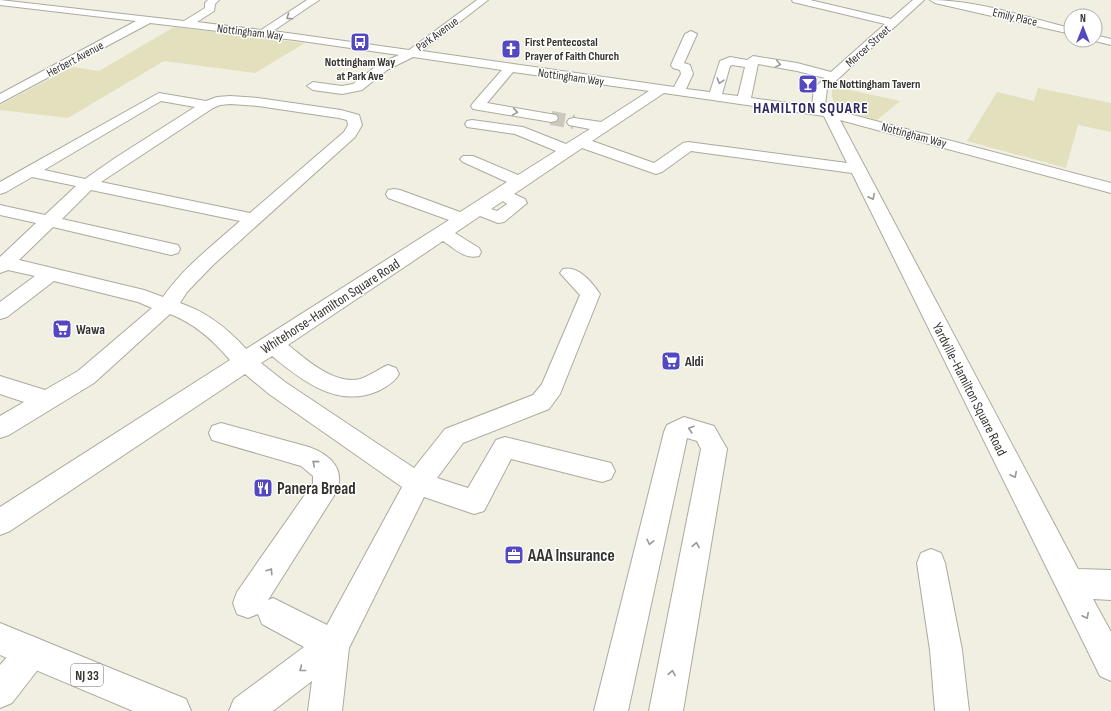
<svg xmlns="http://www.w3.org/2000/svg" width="1111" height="711" viewBox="0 0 1111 711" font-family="'Sofia Sans Condensed',sans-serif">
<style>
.green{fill:#e3e0bd}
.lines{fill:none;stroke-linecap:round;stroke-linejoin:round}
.minor-tunnel{stroke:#cbc9bd;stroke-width:14;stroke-dasharray:14 7;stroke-linecap:butt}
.minor-casing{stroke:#acaa9d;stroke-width:2}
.major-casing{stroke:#acaa9d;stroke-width:2}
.minor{fill:#fff;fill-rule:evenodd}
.major{fill:#fff;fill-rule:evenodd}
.oneway{stroke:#9a9996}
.labels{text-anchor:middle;stroke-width:3;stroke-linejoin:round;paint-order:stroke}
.far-street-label{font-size:12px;fill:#34332e;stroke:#fff}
.far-poi-label{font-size:12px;font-weight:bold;fill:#34332e;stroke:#fff;text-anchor:start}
.shield{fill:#fff;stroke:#71706d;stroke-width:1}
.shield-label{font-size:13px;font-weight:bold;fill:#34332e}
.street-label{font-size:14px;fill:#34332e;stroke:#fff}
.poi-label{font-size:14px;font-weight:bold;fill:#34332e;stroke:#fff;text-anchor:start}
.far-district-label{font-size:15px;font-weight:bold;letter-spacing:1px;fill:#2b2761;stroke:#fff}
.near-poi-label{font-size:17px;font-weight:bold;fill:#34332e;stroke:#fff;text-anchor:start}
</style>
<rect width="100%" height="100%" fill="#f1efe1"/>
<g class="green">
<polygon points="174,27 305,43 255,73 164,61 68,118 0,110 0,105 72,67 99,71"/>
<polygon points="832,86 900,101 877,120 838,109 832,97"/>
<polygon points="1038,88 1111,103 1111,132 1078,125 1066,168 967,141 997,92 1034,101"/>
</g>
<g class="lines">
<polyline class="minor-tunnel" points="551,118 574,122"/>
<defs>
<g id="minor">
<path d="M 0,0 L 184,21 L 205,8 L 205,3 L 208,0 L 219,0 L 215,4 L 214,11 L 197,22 L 261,30 L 307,0 L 319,0 L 273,31 L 409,50 L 477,0 L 488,0 L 422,51 L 674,87 L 681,74 L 680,70 L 673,68 L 671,65 L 685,34 L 691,31 L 697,34 L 684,63 L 690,65 L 693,74 L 686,89 L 710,92 L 720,61 L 730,57 L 747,60 L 753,56 L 797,63 L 831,72 L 885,24 L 793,2 L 792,0 L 810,0 L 891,19 L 913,0 L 924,0 L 827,89 L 825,104 L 834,110 L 1111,183 L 1111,193 L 840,120 L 1078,569 L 1111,570 L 1111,600 L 1093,599 L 1111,632 L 1111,681 L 1100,676 L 852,173 L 691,151 L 662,172 L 656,174 L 582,148 L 514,194 L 525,199 L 527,203 L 504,222 L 498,223 L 480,216 L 455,233 L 479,248 L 481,252 L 479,256 C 465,260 454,248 443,241 L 288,345 C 307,360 334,385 360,379 C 370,376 378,369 388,365 L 396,368 L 399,374 C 395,382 386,387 378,391 C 338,409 301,380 272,356 L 261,363 L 285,382 L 414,468 L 445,429 L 533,395 L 542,384 L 580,295 L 560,273 L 563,269 C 578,265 592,282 600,294 L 560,394 L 549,409 L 463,443 L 437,478 L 468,488 L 496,440 L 505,437 L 611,463 L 615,471 L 611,479 L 602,482 L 511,459 L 484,511 L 474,514 L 424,497 L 349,648 L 342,711 L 308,711 L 312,681 L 273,711 L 229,711 L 234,699 L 304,647 L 262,624 L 258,614 L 248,618 L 237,614 L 233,603 L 237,592 L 313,483 L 313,476 L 301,466 L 212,440 L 209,433 L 212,426 L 221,423 L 309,447 C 331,455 347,470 335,494 L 268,600 L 273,598 L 327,625 L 402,487 L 269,394 L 245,374 L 10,531 L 0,535 L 0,507 L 230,360 C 213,340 194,323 170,314 L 94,383 L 9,435 L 0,438 L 0,416 L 24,402 L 0,394 L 0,376 L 45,390 L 78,371 L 152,308 L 138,302 L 54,281 L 7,317 L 0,319 L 0,302 L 35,276 L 8,270 L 0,273 L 0,257 L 36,223 L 0,215 L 0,205 L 45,215 L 76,186 L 32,177 L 6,192 L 0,194 L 0,182 L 159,93 L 206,101 L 217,97 L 230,96 L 258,98 L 341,110 L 359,115 L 362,125 L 355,137 L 213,265 L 187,292 L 180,303 C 207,312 227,328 246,349 L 449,220 L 388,198 L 386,194 L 388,190 L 394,189 L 400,190 L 460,212 L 507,182 L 463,162 L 460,159 L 463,156 L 473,156 L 518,175 L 556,151 L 515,134 L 467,127 L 465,124 L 467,121 L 472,120 L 523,127 L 566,144 L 590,129 L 569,125 L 567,122 L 569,119 L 574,118 L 601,122 L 649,91 L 513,72 L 487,103 L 556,115 L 558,118 L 556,121 L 551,122 L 473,109 L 471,106 L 473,103 L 502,70 L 413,57 L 387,70 L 362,90 L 342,94 L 313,90 L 307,86 L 313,82 L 342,86 L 353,84 L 379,64 L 399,55 L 295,40 L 150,23 L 0,103 L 0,94 L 136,21 L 0,5 ZM 758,64 L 797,71 L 825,78 L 814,88 L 812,106 L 751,98 ZM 732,65 L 745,67 L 738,96 L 722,94 L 730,66 ZM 664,93 L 824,116 L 847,163 L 688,142 L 683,143 L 654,163 L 592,141 ZM 161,101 L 195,107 L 115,158 L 85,179 L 44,170 ZM 230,104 L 258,106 L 339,118 L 347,120 L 348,125 L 344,132 L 250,213 L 101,182 L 213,108 L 220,105 ZM 91,190 L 240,221 C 213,245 184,267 163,297 L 144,290 L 19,260 L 53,227 L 171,255 L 178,253 L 180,249 L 178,245 L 62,219 ZM 503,201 L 507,204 L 497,211 L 491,209 Z"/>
<path d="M 930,0 C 977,0 1025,17 1071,28 L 1071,34 L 935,3 Z"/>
<polygon points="1095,35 1111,39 1111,45 1091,40 1095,40"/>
<polygon points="684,417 714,426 727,449 683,711 649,711 701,449 697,441 687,438 628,711 594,711 664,432 667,425"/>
<polygon points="931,549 941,553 945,563 962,650 969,711 935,711 930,650 917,563 921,553"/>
<polygon points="32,636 43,641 48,652 43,663 12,703 0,708 0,665 21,641"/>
</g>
<polygon id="major" points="0,623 186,699 191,711 133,711 0,655"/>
</defs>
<use href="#minor" class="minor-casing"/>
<use href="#major" class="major-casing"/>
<use href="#minor" class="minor"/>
<use href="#major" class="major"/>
</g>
<defs><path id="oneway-chevron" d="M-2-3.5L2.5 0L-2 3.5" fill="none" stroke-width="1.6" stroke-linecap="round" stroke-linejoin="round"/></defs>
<g class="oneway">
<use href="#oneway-chevron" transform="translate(289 17) rotate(146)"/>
<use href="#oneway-chevron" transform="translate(778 64) rotate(10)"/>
<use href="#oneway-chevron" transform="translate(720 81) rotate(107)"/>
<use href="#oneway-chevron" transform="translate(515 112) rotate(9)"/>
<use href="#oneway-chevron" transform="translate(872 197) rotate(63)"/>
<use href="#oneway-chevron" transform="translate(691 429) rotate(-163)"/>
<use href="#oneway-chevron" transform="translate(315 463) rotate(-140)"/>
<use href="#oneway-chevron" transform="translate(1014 475) rotate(63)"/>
<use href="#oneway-chevron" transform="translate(650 542) rotate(103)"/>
<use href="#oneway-chevron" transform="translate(696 545) rotate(-80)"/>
<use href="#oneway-chevron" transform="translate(270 571) rotate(-57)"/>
<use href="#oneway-chevron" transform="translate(1086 616) rotate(63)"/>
<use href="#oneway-chevron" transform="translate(302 669) rotate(142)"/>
<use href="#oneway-chevron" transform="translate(672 673) rotate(-80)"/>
</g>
<defs>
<symbol id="bus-square" viewBox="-11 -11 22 22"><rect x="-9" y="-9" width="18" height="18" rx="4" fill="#5448c0" stroke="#fff"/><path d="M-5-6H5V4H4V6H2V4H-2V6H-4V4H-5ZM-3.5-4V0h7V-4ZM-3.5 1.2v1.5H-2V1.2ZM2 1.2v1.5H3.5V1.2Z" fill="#fff"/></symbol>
<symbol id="church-square" viewBox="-11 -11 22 22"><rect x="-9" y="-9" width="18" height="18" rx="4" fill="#5448c0" stroke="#fff"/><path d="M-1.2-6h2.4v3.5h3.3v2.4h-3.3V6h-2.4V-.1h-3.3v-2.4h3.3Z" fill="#fff"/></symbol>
<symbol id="bar-square" viewBox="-11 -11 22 22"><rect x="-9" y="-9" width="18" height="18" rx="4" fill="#5448c0" stroke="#fff"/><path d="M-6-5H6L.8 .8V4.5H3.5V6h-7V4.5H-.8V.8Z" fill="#fff"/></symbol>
<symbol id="supermarket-square" viewBox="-11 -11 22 22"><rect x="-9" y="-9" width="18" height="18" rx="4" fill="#5448c0" stroke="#fff"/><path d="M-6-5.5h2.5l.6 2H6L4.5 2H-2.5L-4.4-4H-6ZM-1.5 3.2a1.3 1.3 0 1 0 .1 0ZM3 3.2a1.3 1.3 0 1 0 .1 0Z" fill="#fff"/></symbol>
<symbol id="restaurant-square" viewBox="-11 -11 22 22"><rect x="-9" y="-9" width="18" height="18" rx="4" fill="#5448c0" stroke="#fff"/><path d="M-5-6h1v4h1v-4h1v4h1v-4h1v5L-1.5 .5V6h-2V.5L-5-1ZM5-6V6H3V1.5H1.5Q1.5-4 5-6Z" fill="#fff"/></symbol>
<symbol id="office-square" viewBox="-11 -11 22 22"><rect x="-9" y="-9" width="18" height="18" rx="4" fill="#5448c0" stroke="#fff"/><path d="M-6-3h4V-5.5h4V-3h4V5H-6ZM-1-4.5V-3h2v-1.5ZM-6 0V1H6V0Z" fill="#fff"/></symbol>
</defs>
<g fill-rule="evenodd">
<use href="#bus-square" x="349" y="31" width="22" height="22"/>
<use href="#church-square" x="500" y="38" width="22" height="22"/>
<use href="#bar-square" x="797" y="73" width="22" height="22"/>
<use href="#supermarket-square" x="51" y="318" width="22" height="22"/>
<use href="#supermarket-square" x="660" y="350" width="22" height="22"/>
<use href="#restaurant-square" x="252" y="477" width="22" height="22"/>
<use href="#office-square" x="503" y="544" width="22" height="22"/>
</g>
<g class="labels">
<g class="far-street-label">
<text transform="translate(1015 17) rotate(13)" y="4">Emily Place</text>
<text transform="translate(250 32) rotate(7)" y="4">Nottingham Way</text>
<text transform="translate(437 34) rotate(-36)" y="4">Park Avenue</text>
<text transform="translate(868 46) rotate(-42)" y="4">Mercer Street</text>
<text transform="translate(75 59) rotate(-28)" y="4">Herbert Avenue</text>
<text transform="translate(571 77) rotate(8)" y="4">Nottingham Way</text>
<text transform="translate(914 135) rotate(15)" y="4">Nottingham Way</text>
</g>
<g class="far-poi-label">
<text x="525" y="46">First Pentecostal<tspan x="525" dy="14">Prayer of Faith Church</tspan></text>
<text x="360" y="66" text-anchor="middle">Nottingham Way<tspan x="360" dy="14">at Park Ave</tspan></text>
<text x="822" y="88">The Nottingham Tavern</text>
</g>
<rect class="shield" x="71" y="664" width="32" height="22" rx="3"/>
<g class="shield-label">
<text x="87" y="680">NJ 33</text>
</g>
<g class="street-label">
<text transform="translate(330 306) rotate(-33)" y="5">Whitehorse-Hamilton Square Road</text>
<text transform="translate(970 389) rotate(63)" y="5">Yardville-Hamilton Square Road</text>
</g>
<g class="poi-label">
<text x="76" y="334">Wawa</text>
<text x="685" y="366">Aldi</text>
</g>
<g class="far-district-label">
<text x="811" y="113">HAMILTON SQUARE</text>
</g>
<g class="near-poi-label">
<text x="277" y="494">Panera Bread</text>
<text x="528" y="561">AAA Insurance</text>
</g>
</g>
<g transform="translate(1083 28)"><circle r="19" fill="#ffffff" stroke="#aeadab"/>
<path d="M0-3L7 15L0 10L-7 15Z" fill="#5448c0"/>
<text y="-6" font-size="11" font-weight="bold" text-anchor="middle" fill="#34332e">N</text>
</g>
</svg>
